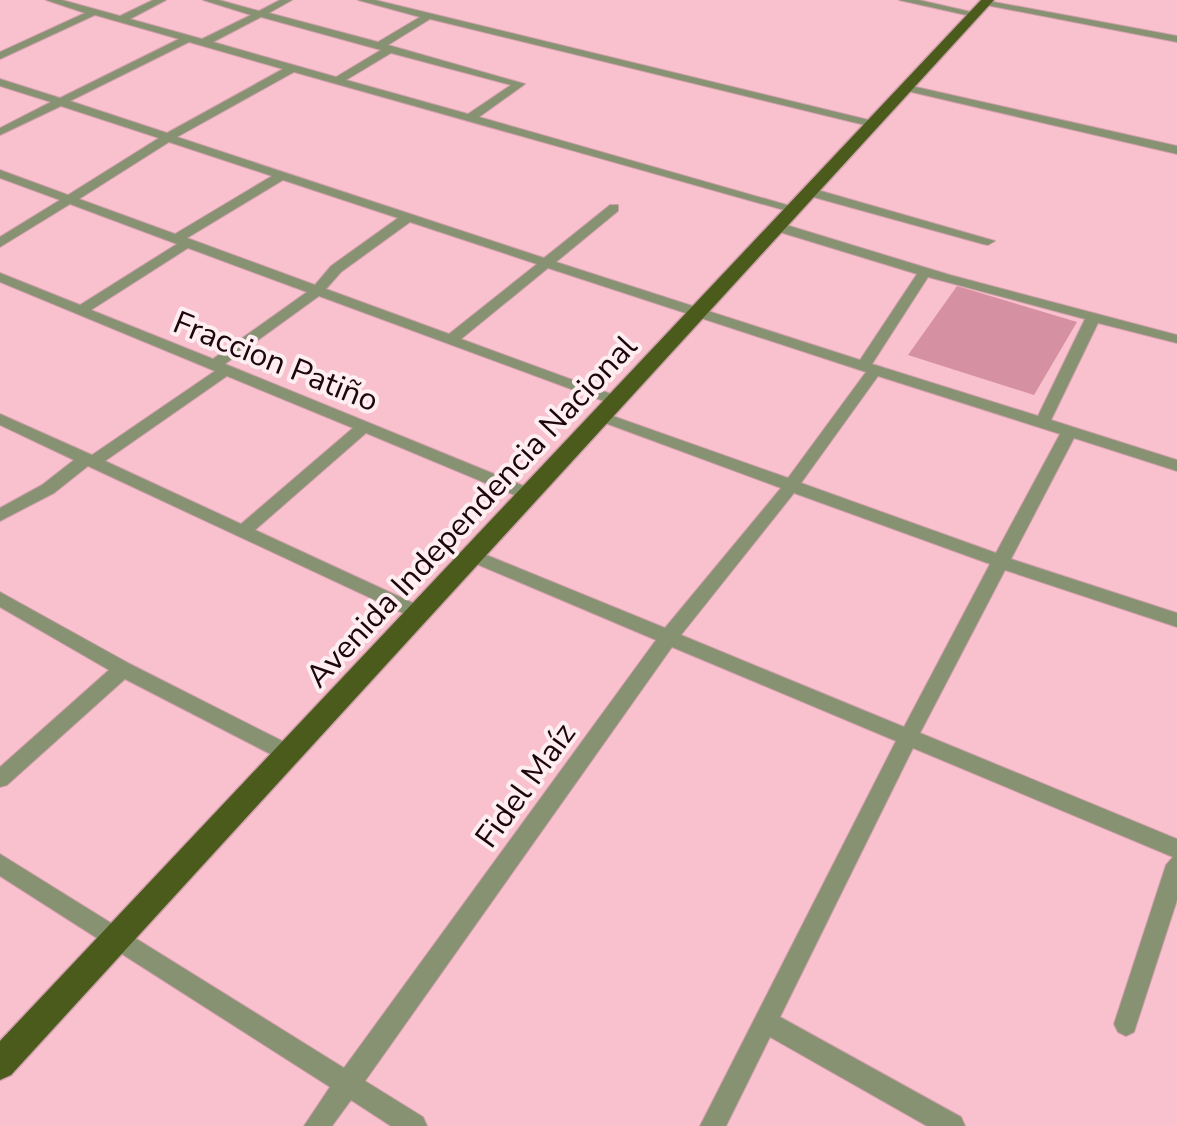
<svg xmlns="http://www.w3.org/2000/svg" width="1177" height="1126" viewBox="0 0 1177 1126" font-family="'Nunito Sans',sans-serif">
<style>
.green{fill:#d590a1}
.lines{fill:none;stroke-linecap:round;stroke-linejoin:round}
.minor-casing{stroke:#d19fab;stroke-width:2}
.major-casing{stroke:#d19fab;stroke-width:3}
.minor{fill:#879272;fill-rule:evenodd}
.major{fill:#4a5b1c;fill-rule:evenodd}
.labels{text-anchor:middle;stroke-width:8;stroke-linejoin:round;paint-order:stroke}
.street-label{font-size:32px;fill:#1c060c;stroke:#feeef2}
</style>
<rect width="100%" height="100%" fill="#f9c0ce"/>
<polygon class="green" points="957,286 1077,322 1034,395 908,355"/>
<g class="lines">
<defs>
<g id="minor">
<path d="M 46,0 L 62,0 L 120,16 L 153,0 L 166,0 L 130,19 L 202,39 L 251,15 L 203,0 L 219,0 L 259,11 L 280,0 L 292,0 L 269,13 L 378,42 L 420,17 L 358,0 L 375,0 L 877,122 L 879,124 L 873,127 L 430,19 L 388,45 L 525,84 L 479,117 L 801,209 L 791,212 L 294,72 L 177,137 L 544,258 L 610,205 L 618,205 L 618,211 L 556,262 L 860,360 L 917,274 L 773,230 L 773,224 L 783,224 L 950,275 L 1177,335 L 1177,343 L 1098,323 L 1051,420 L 1177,460 L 1177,471 L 1074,438 L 1011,559 L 1177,613 L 1177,627 L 1005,570 L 920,733 L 1177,839 L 1177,900 L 1134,1032 L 1126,1036 L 1118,1032 L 1114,1024 L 1166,865 L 1173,857 L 913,748 L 780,1017 L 961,1117 L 965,1126 L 927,1126 L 770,1037 L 726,1126 L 700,1126 L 896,741 L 672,647 L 365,1081 L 423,1117 L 427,1126 L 391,1126 L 351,1100 L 332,1126 L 304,1126 L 330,1087 L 0,876 L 0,854 L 344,1068 L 656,640 L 467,560 L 464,556 L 467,552 L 479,552 L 665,628 L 781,488 L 597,420 L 594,417 L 597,414 L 607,414 L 788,478 L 866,372 L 548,268 L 461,339 L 622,398 L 625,401 L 617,406 L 319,296 L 225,364 L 536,491 L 538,495 L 536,499 L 524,499 L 366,433 L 255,530 L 426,609 L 429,614 L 426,619 L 420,621 L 88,466 L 54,493 L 0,521 L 0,508 L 42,485 L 74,460 L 0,425 L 0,414 L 92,455 L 215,371 L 0,282 L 0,273 L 80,305 L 177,244 L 70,204 L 0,247 L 0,237 L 60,200 L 0,178 L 0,170 L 68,195 L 159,138 L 61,106 L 0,135 L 0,128 L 51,102 L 0,86 L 0,79 L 60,98 L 179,39 L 95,15 L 0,59 L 0,52 L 85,13 ZM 261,17 L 381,50 L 336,77 L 213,42 ZM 189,42 L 283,69 L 167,133 L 70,101 ZM 391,53 L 511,85 L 468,114 L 346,80 ZM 169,142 L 272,176 L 175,234 L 79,199 ZM 283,180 L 398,218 L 331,266 L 315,285 L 187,238 ZM 410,222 L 537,264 L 449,334 L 326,289 L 341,272 ZM 188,248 L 307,292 L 213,359 L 91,310 ZM 928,277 L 1085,319 L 1038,416 L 872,364 ZM 227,376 L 353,428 L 241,524 L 105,461 ZM 878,376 L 1060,434 L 996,553 L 801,483 ZM 794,493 L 990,564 L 904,727 L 681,635 Z"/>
<polygon points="899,0 919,0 980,14 975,17"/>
<polygon points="983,0 1177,36 1177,42 986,5 983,4"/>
<polygon points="907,85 1177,146 1177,154 903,90 903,86"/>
<polygon points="806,189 814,189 995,241 988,245 983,244 806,195"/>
<polygon points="0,592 130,664 296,748 299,754 296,760 289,762 282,760 125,679 7,785 0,787 0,767 109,670 0,607"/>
</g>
<polygon id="major" points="981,0 994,0 11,1075 0,1080 0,1041"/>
</defs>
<use href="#minor" class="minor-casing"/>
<use href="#major" class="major-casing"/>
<use href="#minor" class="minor"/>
<use href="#major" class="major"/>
</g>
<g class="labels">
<g class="street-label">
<text transform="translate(276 361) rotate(22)" y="11">Fraccion Patiño</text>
<text transform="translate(471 511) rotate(-47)" y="11">Avenida Independencia Nacional</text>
<text transform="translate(525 785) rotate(-54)" y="11">Fidel Maíz</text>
</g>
</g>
</svg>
